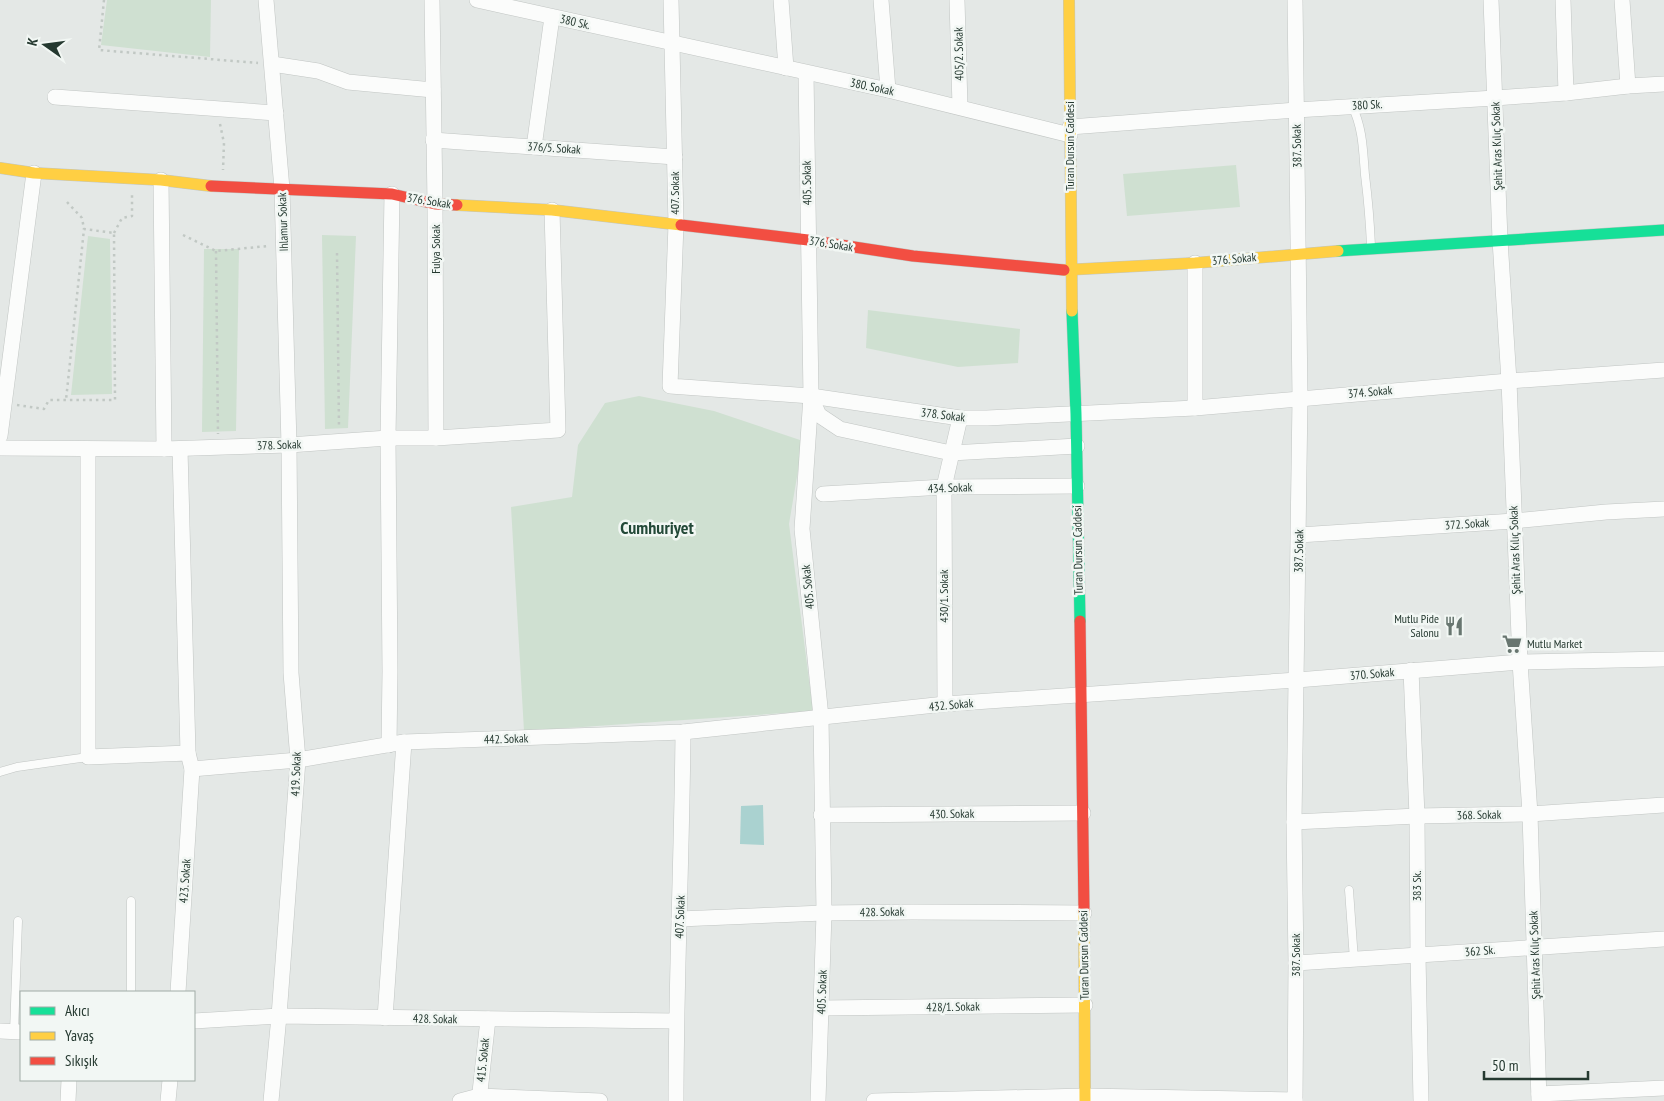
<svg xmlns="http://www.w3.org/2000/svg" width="1664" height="1101" viewBox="0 0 1664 1101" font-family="'PT Sans Narrow',sans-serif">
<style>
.green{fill:#cfe0d1}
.water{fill:#aad2d0}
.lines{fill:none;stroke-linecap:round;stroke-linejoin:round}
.lane-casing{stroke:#c1c5c3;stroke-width:9}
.street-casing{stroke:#c1c5c3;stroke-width:16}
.fast-casing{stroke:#c1c6c3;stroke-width:12}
.slow-casing{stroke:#c1c6c3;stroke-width:12}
.jam-casing{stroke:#c1c6c3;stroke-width:12}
.path{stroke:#c1c8c4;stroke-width:2.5;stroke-dasharray:2.5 4;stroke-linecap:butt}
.lane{stroke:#fbfcfb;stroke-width:8}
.street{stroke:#fbfcfb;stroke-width:15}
.fast{stroke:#16e098;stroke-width:11}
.slow{stroke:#ffcf43;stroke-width:11}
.jam{stroke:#f24e42;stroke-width:11}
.labels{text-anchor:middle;stroke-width:5;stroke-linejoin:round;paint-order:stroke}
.street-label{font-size:12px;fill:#253930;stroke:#f2f7f4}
.poi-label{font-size:12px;fill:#253930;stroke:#f2f7f4;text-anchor:end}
.district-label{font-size:18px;font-weight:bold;fill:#234938;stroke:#f2f7f4}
</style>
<rect width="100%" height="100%" fill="#e4e8e6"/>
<g class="green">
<polygon points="107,0 211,0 210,57 101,45"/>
<polygon points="1236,165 1240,207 1127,216 1123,174"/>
<polygon points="322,235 356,236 348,428 325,429"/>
<polygon points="88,236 110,239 112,394 71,395"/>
<polygon points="204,249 239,249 236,431 202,432"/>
<polygon points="868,310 1020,329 1018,363 958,367 866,348"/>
<polygon points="639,396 714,411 803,441 789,524 813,711 524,731 511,507 572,497 578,445 605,403"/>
</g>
<polygon class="water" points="763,805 764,845 740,844 741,806"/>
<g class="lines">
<defs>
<g id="lane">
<path d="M 1352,106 C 1363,128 1363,151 1365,175 C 1368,199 1370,222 1371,246"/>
<polyline points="0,772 17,767 88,757"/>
<polyline points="1349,890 1354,960"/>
<polyline points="131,992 131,901"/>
<polyline points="14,1032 18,921"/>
</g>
<g id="street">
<polyline points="266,0 282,189 289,445 291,673 298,760 279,1016 271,1101"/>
<polyline points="432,0 435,204 436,438"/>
<polyline points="477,0 888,90 1070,135"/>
<polyline points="671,0 676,224 670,386 811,396 960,418 987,418 1195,408 1509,381 1664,370"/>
<polyline points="781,0 786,68"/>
<polyline points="881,0 888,90"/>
<polyline points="957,0 960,107"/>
<polyline points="1295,0 1300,398 1294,822 1296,963 1295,1101"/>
<polyline points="1491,0 1500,240 1509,381 1520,662 1530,814 1539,1101"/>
<polyline points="1563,0 1566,93"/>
<polyline points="1622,0 1628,86"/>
<polyline points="272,64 318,71 348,82 433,90"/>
<polyline points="806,73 811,396 802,529 821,717 824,913 818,1101"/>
<polyline points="55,97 276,113"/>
<polyline points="1070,127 1296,110 1495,98 1566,93 1628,86 1664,84"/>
<polyline points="433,140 675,157"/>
<polyline points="534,147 552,17"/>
<polyline points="161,180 164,449"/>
<polyline points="1195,263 1195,408"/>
<polyline points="812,400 819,415 840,429 951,453 1077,446"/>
<polyline points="0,436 34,173"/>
<polyline points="0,448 164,449 289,445 388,438 436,438 558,430 552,210"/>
<polyline points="88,449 88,757 188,753 192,769 178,992"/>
<polyline points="180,449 188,753"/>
<polyline points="823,494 944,487 1077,486"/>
<polyline points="1299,535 1514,521 1606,512 1664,509"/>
<polyline points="1411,670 1417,816 1418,956 1421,1101"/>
<polyline points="945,704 944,487 960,418"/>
<polyline points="389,745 390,671 388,438 392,194"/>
<polyline points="192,769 298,760 404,742 683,732 945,704 1297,680 1520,662 1664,659"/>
<polyline points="821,815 1083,813"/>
<polyline points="1294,822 1417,816 1530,814 1664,805"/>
<polyline points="679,919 824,913 912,912 1084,913"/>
<path d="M 1296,963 C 1419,956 1541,946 1664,939"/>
<polyline points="822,1008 1085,1005"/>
<polyline points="385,1018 404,742"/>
<polyline points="194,1021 279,1016 676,1021"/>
<polyline points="0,1031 21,1032"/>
<polyline points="1539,1094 1664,1088"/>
<polyline points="68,1101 69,1080"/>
<polyline points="168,1101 170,1080"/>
<polyline points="460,1101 479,1096 600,1101"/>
<polyline points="479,1101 488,1019"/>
<path d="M 676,1101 C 676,978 682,855 683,732"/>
<polyline points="874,1101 1085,1096 1295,1100"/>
</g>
<g id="fast">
<polyline points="1338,251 1664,230"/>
<polyline points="1072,311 1076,414 1080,621"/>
</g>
<g id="slow">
<polyline points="1069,0 1072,311"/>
<polyline points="0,168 34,173 161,180 211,186"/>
<polyline points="457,205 552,210 681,225"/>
<polyline points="1064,270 1195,263 1338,251"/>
<polyline points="1084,911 1085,1101"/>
</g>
<g id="jam">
<polyline points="211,186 392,194 435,204 457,205"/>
<polyline points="681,225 808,240 913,256 1064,270"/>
<polyline points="1080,621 1084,911"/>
</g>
</defs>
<use href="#lane" class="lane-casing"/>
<use href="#street" class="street-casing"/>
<use href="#fast" class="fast-casing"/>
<use href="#slow" class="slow-casing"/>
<use href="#jam" class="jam-casing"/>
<g class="path">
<polyline points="104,0 99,50 258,63"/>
<polyline points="220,124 224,143 223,170"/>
<polyline points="67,202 82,218 84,229"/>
<polyline points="114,233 122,218 132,216 132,194"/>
<polyline points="183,235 216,251 268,246"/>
<polyline points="216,251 218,434"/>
<polyline points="337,253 339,428"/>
<polyline points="17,405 44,409 49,400 115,400 114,233 84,229 66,400"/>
</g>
<use href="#lane" class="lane"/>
<use href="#street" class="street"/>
<use href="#fast" class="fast"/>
<use href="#slow" class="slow"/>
<use href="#jam" class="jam"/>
</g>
<defs>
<symbol id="restaurant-bare" viewBox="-9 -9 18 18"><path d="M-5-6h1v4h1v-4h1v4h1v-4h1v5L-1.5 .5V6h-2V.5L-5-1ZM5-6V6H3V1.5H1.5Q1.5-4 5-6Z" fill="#687670" stroke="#f2f7f4" stroke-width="2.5" paint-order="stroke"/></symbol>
<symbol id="supermarket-bare" viewBox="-9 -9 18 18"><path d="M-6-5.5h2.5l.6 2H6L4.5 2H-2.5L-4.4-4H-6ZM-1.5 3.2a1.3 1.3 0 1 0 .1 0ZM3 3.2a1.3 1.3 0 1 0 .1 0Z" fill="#687670" stroke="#f2f7f4" stroke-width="2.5" paint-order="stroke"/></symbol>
</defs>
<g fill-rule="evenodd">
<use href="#restaurant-bare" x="1440" y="612" width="28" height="28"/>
<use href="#supermarket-bare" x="1498" y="630" width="28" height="28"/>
</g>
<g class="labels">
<g class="street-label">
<text transform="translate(575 22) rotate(13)" y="4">380 Sk.</text>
<text transform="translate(959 54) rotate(-91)" y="4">405/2. Sokak</text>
<text transform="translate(872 87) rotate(12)" y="4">380. Sokak</text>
<text transform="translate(1367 105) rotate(-3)" y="4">380 Sk.</text>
<text transform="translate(1070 146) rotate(-90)" y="4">Turan Dursun Caddesi</text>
<text transform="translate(1297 146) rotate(-91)" y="4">387. Sokak</text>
<text transform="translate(1497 146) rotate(-92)" y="4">Şehit Aras Kılıç Sokak</text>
<text transform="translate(554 148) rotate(4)" y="4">376/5. Sokak</text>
<text transform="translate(807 183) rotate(-91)" y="4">405. Sokak</text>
<text transform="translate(675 193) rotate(-90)" y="4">407. Sokak</text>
<text transform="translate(429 201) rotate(9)" y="4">376. Sokak</text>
<text transform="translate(283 222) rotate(-92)" y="4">Ihlamur Sokak</text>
<text transform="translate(831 244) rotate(9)" y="4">376. Sokak</text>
<text transform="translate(436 249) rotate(-90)" y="4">Fulya Sokak</text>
<text transform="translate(1234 259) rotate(-5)" y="4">376. Sokak</text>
<text transform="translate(1370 392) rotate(-5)" y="4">374. Sokak</text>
<text transform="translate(943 415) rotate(7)" y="4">378. Sokak</text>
<text transform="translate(279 445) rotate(-2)" y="4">378. Sokak</text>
<text transform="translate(950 488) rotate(-2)" y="4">434. Sokak</text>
<text transform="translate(1467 524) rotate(-4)" y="4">372. Sokak</text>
<text transform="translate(1078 550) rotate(-91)" y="4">Turan Dursun Caddesi</text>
<text transform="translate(1515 550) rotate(-92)" y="4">Şehit Aras Kılıç Sokak</text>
<text transform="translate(1299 551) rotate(-89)" y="4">387. Sokak</text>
<text transform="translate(808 587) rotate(-96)" y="4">405. Sokak</text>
<text transform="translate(944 596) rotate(-90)" y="4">430/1. Sokak</text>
<text transform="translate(1372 674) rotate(-5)" y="4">370. Sokak</text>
<text transform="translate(951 705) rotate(-5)" y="4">432. Sokak</text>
<text transform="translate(506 739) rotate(-2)" y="4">442. Sokak</text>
<text transform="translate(296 774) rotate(-88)" y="4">419. Sokak</text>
<text transform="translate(952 814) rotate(-1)" y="4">430. Sokak</text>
<text transform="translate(1479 815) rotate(-1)" y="4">368. Sokak</text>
<text transform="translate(185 881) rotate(-86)" y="4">423. Sokak</text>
<text transform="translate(1417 886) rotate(-90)" y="4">383 Sk.</text>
<text transform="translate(882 912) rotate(-1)" y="4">428. Sokak</text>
<text transform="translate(680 917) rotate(-88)" y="4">407. Sokak</text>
<text transform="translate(1480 951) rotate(-5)" y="4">362 Sk.</text>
<text transform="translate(1084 955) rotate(-91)" y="4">Turan Dursun Caddesi</text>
<text transform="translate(1296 955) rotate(-90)" y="4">387. Sokak</text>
<text transform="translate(1535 955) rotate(-92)" y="4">Şehit Aras Kılıç Sokak</text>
<text transform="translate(822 992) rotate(-88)" y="4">405. Sokak</text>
<text transform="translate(953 1007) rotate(-1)" y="4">428/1. Sokak</text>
<text transform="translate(435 1019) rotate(1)" y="4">428. Sokak</text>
<text transform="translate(483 1060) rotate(-84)" y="4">415. Sokak</text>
</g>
<g class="poi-label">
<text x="1439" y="623">Mutlu Pide<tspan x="1439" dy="14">Salonu</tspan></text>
<text x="1527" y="648" text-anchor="start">Mutlu Market</text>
</g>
<g class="district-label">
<text x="657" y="534">Cumhuriyet</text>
</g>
</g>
<rect x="20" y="991" width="175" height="90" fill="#f2f7f4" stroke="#a0aba6"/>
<rect x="30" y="1007" width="25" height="8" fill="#16e098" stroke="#a0aba6"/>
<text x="65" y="1016" font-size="15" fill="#253930">Akıcı</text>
<rect x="30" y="1032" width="25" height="8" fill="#ffcf43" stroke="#a0aba6"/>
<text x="65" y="1041" font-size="15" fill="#253930">Yavaş</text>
<rect x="30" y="1057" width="25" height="8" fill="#f24e42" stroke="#a0aba6"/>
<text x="65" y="1066" font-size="15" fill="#253930">Sıkışık</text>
<g transform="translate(45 45) rotate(284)" stroke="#f2f7f4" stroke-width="4" paint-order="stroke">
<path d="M0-4L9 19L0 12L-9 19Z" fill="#253930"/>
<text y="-8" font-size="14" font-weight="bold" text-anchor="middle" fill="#253930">K</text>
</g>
<path d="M1484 1071v8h104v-8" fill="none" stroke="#253930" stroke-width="2.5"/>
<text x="1492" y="1071" font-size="15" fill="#253930" stroke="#f2f7f4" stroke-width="4" paint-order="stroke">50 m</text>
</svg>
